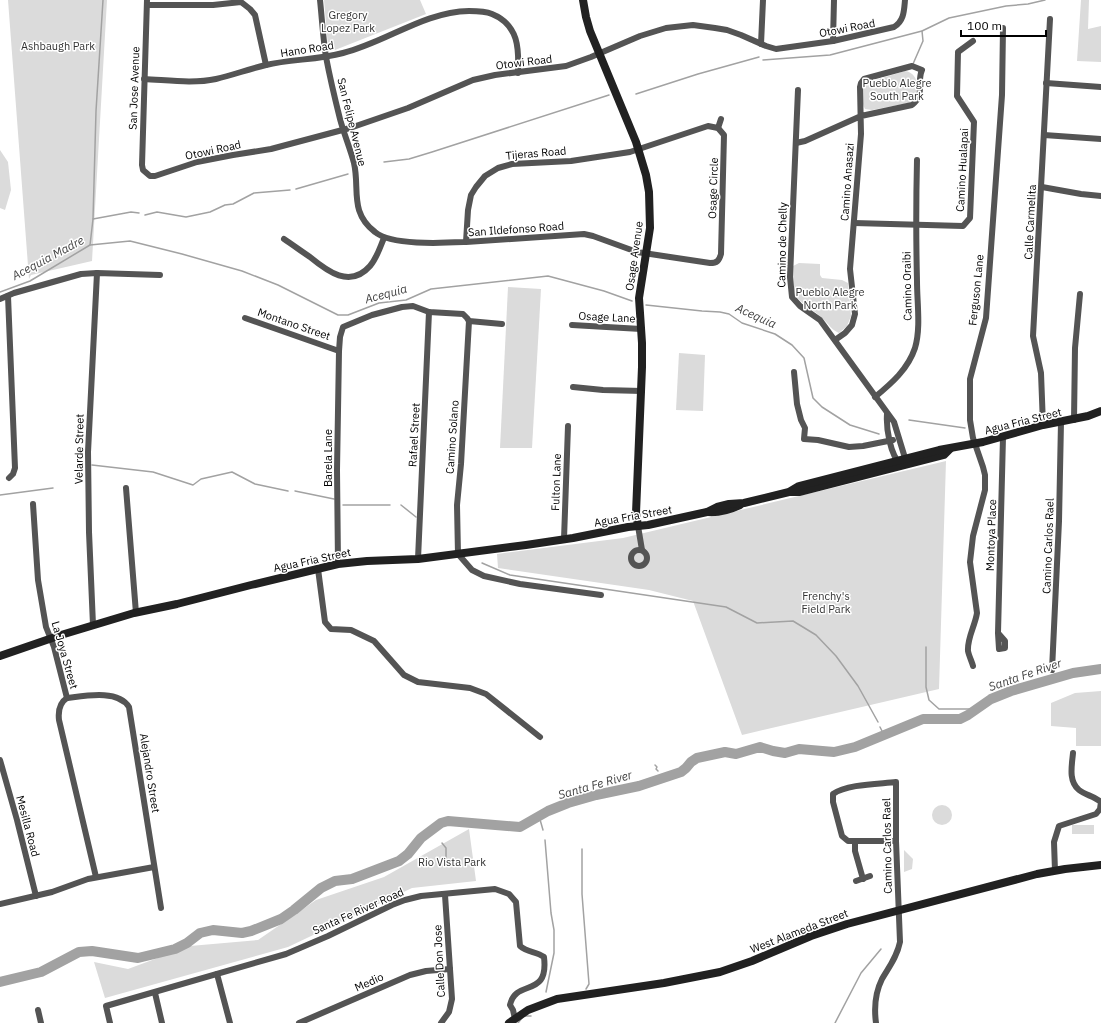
<svg xmlns="http://www.w3.org/2000/svg" width="1101" height="1023" viewBox="0 0 1101 1023" font-family="'IBM Plex Sans',sans-serif">
<style>
.green{fill:#dbdbdb}
.lines{fill:none;stroke-linecap:round;stroke-linejoin:round}
.stream{stroke:#a2a2a2;stroke-width:1.5}
.river{stroke:#a2a2a2;stroke-width:10}
.street{stroke:#545454;stroke-width:6}
.secondary{stroke:#212121;stroke-width:8}
.labels{text-anchor:middle;stroke-width:3;stroke-linejoin:round;paint-order:stroke}
.park-label{font-size:11px;fill:#323232;stroke:#fff}
.street-label{font-size:11px;fill:#000;stroke:#fff}
.water-label{font-size:12px;font-style:italic;fill:#434343;stroke:#fff}
</style>
<rect width="100%" height="100%" fill="#fff"/>
<g class="green">
<polygon points="8,0 107,0 92,261 31,275 29,279"/>
<polygon points="324,0 420,0 426,14 335,50 328,46"/>
<polygon points="1081,0 1089,0 1088,29 1101,26 1101,62 1077,61"/>
<path d="M 905,71 C 921,73 920,97 909,103 L 872,110 L 865,109 C 861,102 861,90 866,83 Z"/>
<polygon points="0,150 8,162 11,190 5,210 0,208"/>
<path d="M 799,263 L 820,264 L 820,275 L 822,278 L 842,280 L 848,283 L 851,316 L 847,326 L 839,333 C 832,330 830,326 825,321 C 818,312 799,303 795,294 C 792,285 793,275 793,266 Z"/>
<polygon points="508,287 541,289 532,448 500,448"/>
<polygon points="679,353 705,355 703,411 676,410"/>
<polygon points="946,461 939,689 742,735 693,601 649,590 498,568 497,554 623,538"/>
<polygon points="1101,691 1101,746 1076,746 1076,728 1051,726 1051,703 1075,693"/>
<circle cx="942" cy="815" r="10"/>
<rect x="1072" y="825" width="22" height="9"/>
<polygon points="469,829 476,881 412,888 288,947 105,998 94,962 128,969 190,946 258,940 316,900 384,877"/>
<polygon points="904,850 913,859 912,869 904,872"/>
</g>
<g class="lines">
<g class="stream">
<polyline points="763,60 830,55 922,31 949,18 1006,6 1028,4 1045,0"/>
<polyline points="913,64 923,41 922,31"/>
<polyline points="636,94 698,74 759,57"/>
<polyline points="384,162 409,159 432,152 609,95"/>
<polyline points="296,189 348,174"/>
<polyline points="145,215 157,212 186,217 210,212 225,205 233,204 254,193 290,190"/>
<polyline points="93,219 96,111 103,0"/>
<polyline points="90,245 93,219 131,212 139,213"/>
<polyline points="0,292 30,281 90,245 130,241 182,254 242,271 278,285 338,315 348,315 379,303 406,300 431,289 548,276 604,291 632,301"/>
<polyline points="646,305 702,311 720,312 729,314 742,323 775,334 792,345 804,358 813,398 822,407 850,425 879,434"/>
<polyline points="909,420 965,428"/>
<polyline points="92,465 153,472 193,485 201,479 232,472 255,484 288,491"/>
<polyline points="295,491 334,499"/>
<polyline points="0,495 53,488"/>
<polyline points="343,505 390,505"/>
<polyline points="401,505 416,517"/>
<polyline points="482,563 510,575 726,607 757,623 793,621 816,635 836,656 858,686 878,722"/>
<polyline points="926,647 926,687 929,700 939,709 975,709"/>
<polyline points="880,727 884,735"/>
<polyline points="655,765 657,767 656,769 658,771"/>
<polyline points="539,816 543,830"/>
<polyline points="545,840 551,913 554,930 554,953 546,992"/>
<polyline points="442,843 446,848 446,858"/>
<polyline points="582,849 582,894 589,984 586,989"/>
<polyline points="525,1016 531,1016"/>
<polyline points="518,1023 522,1018"/>
<polyline points="835,1023 861,973 881,949"/>
</g>
<polyline class="river" points="0,982 41,972 79,952 92,951 138,958 175,949 187,943 200,933 213,930 242,933 251,931 281,919 294,910 321,888 335,881 352,879 399,861 408,854 421,838 441,823 448,821 520,827 548,811 568,803 596,795 639,786 681,772 686,768 691,762 697,758 725,752 736,754 760,747 773,751 785,753 799,749 834,752 855,747 923,719 960,719 968,715 991,699 1011,691 1073,673 1101,669"/>
<g class="street">
<path d="M 147,0 L 142,165 L 143,170 L 150,176 L 155,176 L 197,162 L 233,155 L 271,149 L 350,128 L 408,108 L 473,80 L 495,75 L 566,66 L 591,57 L 640,36 L 666,28 L 693,25 L 715,28 L 727,30 L 741,35 L 766,46 L 776,49 L 833,41 L 894,27 C 904,21 904,11 905,0"/>
<path d="M 320,0 C 322,19 323,38 326,57 C 330,78 335,99 340,119 C 344,134 350,148 354,163 C 360,189 349,212 375,232 C 392,246 444,243 466,242 L 584,234 L 593,236 L 637,252 L 710,263 C 717,263 719,261 721,254 L 724,135 L 718,128 L 708,126 L 630,152 L 571,161 L 512,164 L 498,168 L 485,176 L 476,187 L 471,195 L 468,210 L 466,242"/>
<polyline points="147,5 213,5 241,2 250,9 255,15 266,65"/>
<polyline points="833,41 834,0"/>
<polyline points="761,44 763,0"/>
<path d="M 144,79 C 167,80 193,84 216,79 C 233,75 249,69 266,65 C 291,59 318,60 343,53 C 387,42 423,12 469,11 C 476,11 485,11 492,14 C 519,25 519,49 518,73"/>
<polyline points="1046,83 1101,87"/>
<path d="M 798,90 L 790,277 L 792,297 L 800,306 L 820,320 L 894,422 L 905,458 L 901,465 C 890,455 886,428 887,414"/>
<polyline points="718,128 721,119"/>
<polyline points="1044,135 1101,139"/>
<path d="M 796,143 L 805,141 L 861,116 L 912,105 C 926,94 916,84 922,70 L 912,66 L 864,79 L 861,83 L 860,87 L 861,134 L 850,269 L 855,314 L 852,325 L 845,333 L 835,340"/>
<polyline points="1042,187 1081,194 1101,196"/>
<polyline points="854,223 963,226 970,218 974,122 957,96 958,52 973,41"/>
<path d="M 284,239 C 293,245 301,251 310,257 C 327,271 350,289 370,266 C 377,258 380,247 384,238"/>
<polyline points="8,296 15,468 13,474 9,478"/>
<polyline points="0,299 14,293 81,274 97,273 160,275"/>
<polyline points="245,318 339,351 340,337 343,327 372,315 402,307 413,306 429,312 463,314 467,318 469,321 502,324"/>
<polyline points="469,321 461,464 457,505 458,554 472,570 484,576 520,584 601,595"/>
<polyline points="572,325 641,329"/>
<polyline points="794,372 797,404 801,420 805,428 804,439 818,440 849,447 863,446 893,440"/>
<polyline points="573,387 603,390 642,391"/>
<path d="M 875,397 C 892,383 908,369 915,348 C 921,328 917,303 917,281 C 916,241 916,201 917,160"/>
<polyline points="1074,420 1075,348 1080,294"/>
<polyline points="1043,425 1041,373 1033,336 1050,19"/>
<polyline points="126,488 136,613"/>
<polyline points="33,504 38,580 46,627 54,647 67,698"/>
<polyline points="638,526 642,550"/>
<polyline points="564,539 568,426"/>
<circle cx="639" cy="558" r="8"/>
<polyline points="418,559 429,312"/>
<polyline points="338,564 337,470 339,351"/>
<polyline points="318,569 325,622 331,629 351,630 374,641 404,675 418,682 470,688 486,694 540,737"/>
<polyline points="93,625 89,532 88,452 97,273"/>
<polyline points="998,633 999,649 1005,648 1005,641 998,633 1003,437"/>
<path d="M 973,666 C 972,662 969,656 968,651 C 967,638 975,626 977,613 L 970,562 L 973,536 L 985,490 L 985,475 L 983,467 L 973,438 L 970,420 L 970,379 L 986,318 L 1002,95 L 1003,28"/>
<polyline points="1052,670 1059,521 1061,422"/>
<path d="M 67,698 C 84,696 118,689 129,707 L 161,908"/>
<path d="M 67,698 C 59,703 58,711 59,720 L 96,877"/>
<polyline points="0,760 17,820 36,896"/>
<polyline points="855,842 855,851 863,879"/>
<path d="M 1055,871 L 1054,842 L 1059,826 L 1096,814 L 1100,809 L 1101,802 C 1094,796 1085,795 1079,790 C 1068,781 1072,765 1073,753"/>
<polyline points="856,881 870,876"/>
<polyline points="0,904 52,892 88,879 154,867"/>
<polyline points="217,974 230,1023"/>
<polyline points="155,993 162,1023"/>
<polyline points="38,1010 41,1023"/>
<path d="M 110,1023 L 106,1006 L 286,954 L 328,936 L 392,905 L 405,900 L 421,896 L 495,889 L 509,894 L 516,902 L 520,946 C 528,953 536,951 544,957 C 549,999 516,978 510,1005 L 513,1010 L 515,1019"/>
<polyline points="299,1023 410,975 426,971 450,969"/>
<polyline points="441,1023 449,1012 452,999 445,895"/>
<path d="M 876,1023 C 874,1008 875,993 882,979 C 889,967 897,957 900,942 L 896,841 L 896,782 C 879,784 847,784 833,794 L 833,802 L 842,836 L 848,841 L 896,841"/>
</g>
<g class="secondary">
<polyline points="583,0 586,17 590,31 636,142 646,175 649,192 650,228 639,298 642,343 642,367 636,513 638,526"/>
<polyline points="790,492 800,492 944,455 950,449"/>
<path d="M 708,512 C 720,513 729,510 740,505"/>
<polyline points="0,656 61,635 134,613 177,604 251,585 338,564 367,561 418,559 526,545 573,538 628,527 648,525 707,512 717,507 729,504 744,503 789,492 799,486 939,450 983,442 1043,425 1088,416 1101,411"/>
<polyline points="509,1023 528,1010 557,999 664,983 720,972 752,961 811,936 847,924 1037,874 1065,869 1101,865"/>
</g>
</g>
<g class="labels">
<g class="park-label">
<text x="348" y="19">Gregory<tspan x="348" dy="13">Lopez Park</tspan></text>
<text x="58" y="50">Ashbaugh Park</text>
<text x="897" y="87">Pueblo Alegre<tspan x="897" dy="13">South Park</tspan></text>
<text x="830" y="296">Pueblo Alegre<tspan x="830" dy="13">North Park</tspan></text>
<text x="826" y="600">Frenchy's<tspan x="826" dy="13">Field Park</tspan></text>
<text x="452" y="866">Rio Vista Park</text>
</g>
<g class="street-label">
<text transform="translate(847 28) rotate(-11)" y="4">Otowi Road</text>
<text transform="translate(307 49) rotate(-9)" y="4">Hano Road</text>
<text transform="translate(524 62) rotate(-7)" y="4">Otowi Road</text>
<text transform="translate(134 88) rotate(-88)" y="4">San Jose Avenue</text>
<text transform="translate(352 122) rotate(76)" y="4">San Felipe Avenue</text>
<text transform="translate(213 150) rotate(-12)" y="4">Otowi Road</text>
<text transform="translate(536 153) rotate(-5)" y="4">Tijeras Road</text>
<text transform="translate(962 170) rotate(-87)" y="4">Camino Hualapai</text>
<text transform="translate(847 182) rotate(-86)" y="4">Camino Anasazi</text>
<text transform="translate(713 188) rotate(-88)" y="4">Osage Circle</text>
<text transform="translate(1030 222) rotate(-87)" y="4">Calle Carmelita</text>
<text transform="translate(516 229) rotate(-4)" y="4">San Ildefonso Road</text>
<text transform="translate(782 245) rotate(-89)" y="4">Camino de Chelly</text>
<text transform="translate(634 256) rotate(-82)" y="4">Osage Avenue</text>
<text transform="translate(907 286) rotate(-91)" y="4">Camino Oraibi</text>
<text transform="translate(976 290) rotate(-84)" y="4">Ferguson Lane</text>
<text transform="translate(607 317) rotate(3)" y="4">Osage Lane</text>
<text transform="translate(294 324) rotate(19)" y="4">Montano Street</text>
<text transform="translate(1023 421) rotate(-14)" y="4">Agua Fria Street</text>
<text transform="translate(414 435) rotate(-87)" y="4">Rafael Street</text>
<text transform="translate(452 437) rotate(-86)" y="4">Camino Solano</text>
<text transform="translate(79 449) rotate(-89)" y="4">Velarde Street</text>
<text transform="translate(328 458) rotate(-90)" y="4">Barela Lane</text>
<text transform="translate(556 482) rotate(-88)" y="4">Fulton Lane</text>
<text transform="translate(633 516) rotate(-10)" y="4">Agua Fria Street</text>
<text transform="translate(991 535) rotate(-88)" y="4">Montoya Place</text>
<text transform="translate(1048 546) rotate(-88)" y="4">Camino Carlos Rael</text>
<text transform="translate(312 560) rotate(-12)" y="4">Agua Fria Street</text>
<text transform="translate(65 655) rotate(74)" y="4">La Joya Street</text>
<text transform="translate(150 773) rotate(81)" y="4">Alejandro Street</text>
<text transform="translate(28 826) rotate(75)" y="4">Mesilla Road</text>
<text transform="translate(887 846) rotate(-91)" y="4">Camino Carlos Rael</text>
<text transform="translate(358 911) rotate(-24)" y="4">Santa Fe River Road</text>
<text transform="translate(799 931) rotate(-21)" y="4">West Alameda Street</text>
<text transform="translate(439 961) rotate(-93)" y="4">Calle Don Jose</text>
<text transform="translate(369 982) rotate(-24)" y="4">Medio</text>
</g>
<g class="water-label">
<text transform="translate(48 258) rotate(-28)" y="4">Acequia Madre</text>
<text transform="translate(386 294) rotate(-15)" y="4">Acequia</text>
<text transform="translate(756 316) rotate(24)" y="4">Acequia</text>
<text transform="translate(1025 675) rotate(-19)" y="4">Santa Fe River</text>
<text transform="translate(595 785) rotate(-16)" y="4">Santa Fe River</text>
</g>
</g>
<path d="M961 30v6h85v-6" fill="none" stroke="#000000" stroke-width="2"/>
<text x="967" y="30" font-size="12" fill="#000000" stroke="#ffffff" stroke-width="3" paint-order="stroke">100 m</text>
</svg>
